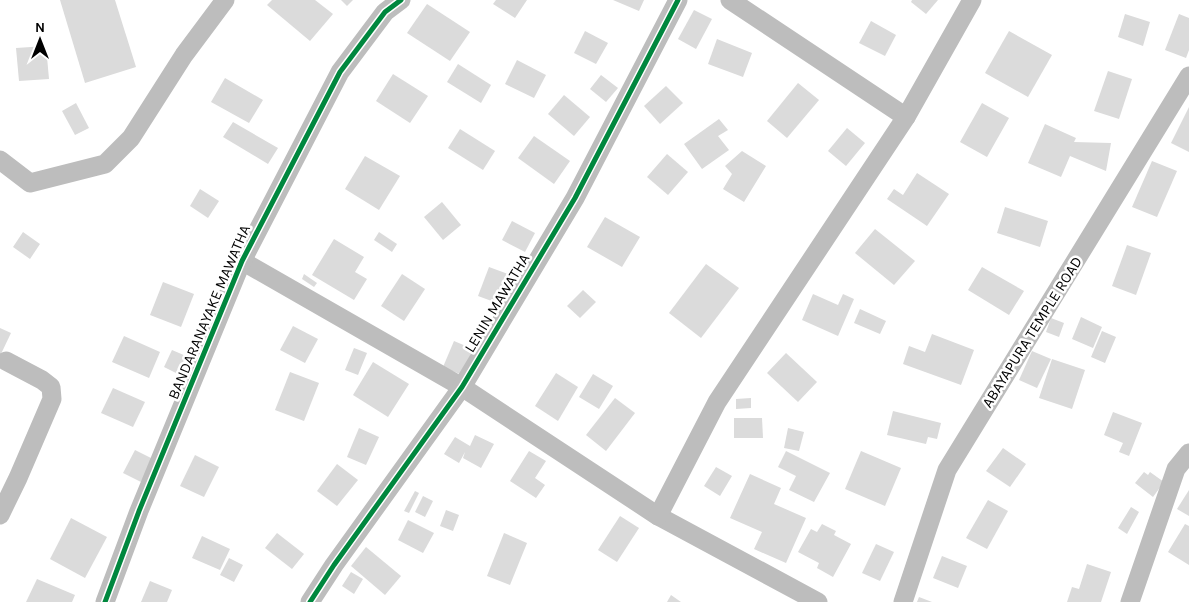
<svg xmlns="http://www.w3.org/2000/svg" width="1189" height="602" viewBox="0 0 1189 602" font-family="Karla,sans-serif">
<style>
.building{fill:#dbdbdb}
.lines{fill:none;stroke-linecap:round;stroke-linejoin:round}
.street{stroke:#bdbdbd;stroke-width:19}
.cycleway-casing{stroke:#fff;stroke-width:8}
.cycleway{stroke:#00873e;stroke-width:5}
.labels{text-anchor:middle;stroke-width:5;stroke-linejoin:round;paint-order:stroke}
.street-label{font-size:15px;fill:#000;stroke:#fff}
</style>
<rect width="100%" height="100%" fill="#fff"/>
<g class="building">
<polygon points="60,0 115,0 136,67 85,83"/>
<polygon points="272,0 315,0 333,14 310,41 267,5"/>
<polygon points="341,0 353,0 347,6"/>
<polygon points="496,0 527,0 515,18 493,4"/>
<polygon points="613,0 644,0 639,11"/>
<polygon points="912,0 938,0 926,14 911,2"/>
<polygon points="427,4 470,32 450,61 407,33"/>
<polygon points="694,10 712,19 696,49 678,39"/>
<polygon points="1125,14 1150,22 1143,46 1118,37"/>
<polygon points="1179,14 1189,18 1189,50 1186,58 1165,50"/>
<polygon points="871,21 896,35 885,56 859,43"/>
<polygon points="585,31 608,43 596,64 574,53"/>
<polygon points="1009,31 1052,55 1028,97 985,73"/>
<polygon points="717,39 752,53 743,77 708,64"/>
<polygon points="46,46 49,79 19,81 16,48"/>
<polygon points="517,60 546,75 534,98 505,84"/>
<polygon points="458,64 491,85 481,103 447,82"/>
<polygon points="1108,71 1132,79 1119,119 1094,111"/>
<polygon points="393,74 428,96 410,123 376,101"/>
<polygon points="601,75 618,88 606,102 590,89"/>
<polygon points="225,78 263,100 249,123 211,102"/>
<polygon points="798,83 819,100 787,138 767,121"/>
<polygon points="666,86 683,103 660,124 644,106"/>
<polygon points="564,95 590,117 574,136 548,114"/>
<polygon points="76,103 89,128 75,135 62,111"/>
<polygon points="982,103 1009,118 987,157 960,142"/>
<polygon points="1189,107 1189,152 1171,143"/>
<polygon points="719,119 728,130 718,136 729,150 702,169 684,144"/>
<polygon points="233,122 278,148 268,164 223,137"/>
<polygon points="1045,124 1076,138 1074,142 1111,143 1106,171 1070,156 1061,177 1028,163"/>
<polygon points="847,128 865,143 846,166 828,151"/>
<polygon points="460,129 495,151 483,170 448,148"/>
<polygon points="534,136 570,161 554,184 518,158"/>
<polygon points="742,151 766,166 744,202 723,189 732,174 725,166"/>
<polygon points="667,154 688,172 668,195 647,177"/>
<polygon points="365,156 400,176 379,210 345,189"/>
<polygon points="1152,161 1177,171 1157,217 1132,207"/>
<polygon points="917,173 949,194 927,226 887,199 894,189 903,195"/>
<polygon points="200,189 219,201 208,218 190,206"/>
<polygon points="442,202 461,225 443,240 424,217"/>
<polygon points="1005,207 1048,221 1040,247 997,233"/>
<polygon points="605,217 640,237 622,267 587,247"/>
<polygon points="512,221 535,233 525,252 502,240"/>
<polygon points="875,229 915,261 894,285 855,253"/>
<polygon points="23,232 40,244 30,259 13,247"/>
<polygon points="379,232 397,244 392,252 374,240"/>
<polygon points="334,239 364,257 355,272 367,279 354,300 312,275"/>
<polygon points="1127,245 1151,253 1136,295 1112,286"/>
<polygon points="706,264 739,288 701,338 669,313"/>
<polygon points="489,267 508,274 497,303 478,296"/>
<polygon points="982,267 1024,291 1009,315 968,290"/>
<polygon points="304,274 317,283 314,287 302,279"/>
<polygon points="402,274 425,289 404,321 381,306"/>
<polygon points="163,282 194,294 181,327 150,315"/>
<polygon points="583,290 596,302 580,318 567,306"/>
<polygon points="813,294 838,305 843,294 854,299 838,336 802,320"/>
<polygon points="860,309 886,321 880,334 854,323"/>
<polygon points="1081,317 1102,327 1093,348 1072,339"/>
<polygon points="1051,318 1064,323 1059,337 1046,332"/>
<polygon points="293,326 318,339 305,363 280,350"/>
<polygon points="0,328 11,333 0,356"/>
<polygon points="1102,331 1116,337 1105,363 1091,357"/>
<polygon points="932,334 974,350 961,385 903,364 909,346 925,352"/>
<polygon points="124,336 160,352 149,378 112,362"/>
<polygon points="454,341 473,349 462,375 443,367"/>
<polygon points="354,348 367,353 358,375 345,370"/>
<polygon points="172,350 186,356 178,374 164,367"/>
<polygon points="1032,351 1051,359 1037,388 1019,380"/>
<polygon points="786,353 817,382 798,402 767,373"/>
<polygon points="1052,359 1085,370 1072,409 1039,398"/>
<polygon points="373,362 409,384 388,417 353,395"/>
<polygon points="290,372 319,383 304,421 275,410"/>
<polygon points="556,373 578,387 558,421 535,406"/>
<polygon points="593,374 613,386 599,409 579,397"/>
<polygon points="113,388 145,402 133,427 101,413"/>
<polygon points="615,398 635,413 606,451 586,435"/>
<polygon points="751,398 751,408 736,409 736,399"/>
<polygon points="893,411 941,423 937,439 928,437 926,444 887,435"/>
<polygon points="1113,412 1142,423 1129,456 1119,452 1123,443 1104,435"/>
<polygon points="734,418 762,418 763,438 734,438"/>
<polygon points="359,428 379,437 366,465 347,457"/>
<polygon points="788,428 804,432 799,451 784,448"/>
<polygon points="475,435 494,444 481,468 463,458 465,452 459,463 444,454 455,437 470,446"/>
<polygon points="1003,448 1026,464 1010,487 986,471"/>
<polygon points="135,450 153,459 141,482 123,473"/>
<polygon points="529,451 546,461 535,478 545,485 536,498 510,481"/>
<polygon points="786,451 830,473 814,502 789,490 796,476 778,467"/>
<polygon points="861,451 901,468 885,506 845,489"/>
<polygon points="195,455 219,467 204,497 180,486"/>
<polygon points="337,464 358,480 337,506 317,491"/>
<polygon points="716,467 732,476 720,496 704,486"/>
<polygon points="1144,472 1148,475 1150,472 1164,482 1153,497 1135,483"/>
<polygon points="750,474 781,488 774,504 806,518 786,563 754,549 762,532 730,518"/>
<polygon points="1189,490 1189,516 1177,509"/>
<polygon points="415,491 419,493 409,513 404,511"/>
<polygon points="423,496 433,501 425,517 415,512"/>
<polygon points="988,500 1008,511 987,549 966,538"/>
<polygon points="1131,507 1139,512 1127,534 1118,528"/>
<polygon points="446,510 459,515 453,531 440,526"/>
<polygon points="620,516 639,528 617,562 598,550"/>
<polygon points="71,518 107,537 85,578 50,559"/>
<polygon points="408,520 434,533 423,553 398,540"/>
<polygon points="822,524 836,531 834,535 851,544 833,577 817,568 819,563 798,552 811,529 817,532"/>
<polygon points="1185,524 1189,526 1189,565 1168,552"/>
<polygon points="277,533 304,554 292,569 265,548"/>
<polygon points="504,533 527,543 510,585 487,576"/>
<polygon points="202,536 230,549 220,570 192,558"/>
<polygon points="876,544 894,552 880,581 862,573"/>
<polygon points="366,547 401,576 385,595 351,566"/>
<polygon points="942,556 967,566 958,588 933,578"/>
<polygon points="229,558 243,565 234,582 220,575"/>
<polygon points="1087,564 1111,572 1101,602 1067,602 1072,587 1079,589"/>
<polygon points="351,572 363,579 354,594 342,586"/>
<polygon points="37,579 75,595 72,602 26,602"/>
<polygon points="150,581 172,590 167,602 141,602"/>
<polygon points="671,595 681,602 667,602"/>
<polygon points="919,597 932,602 917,602"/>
</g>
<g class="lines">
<g class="street">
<polyline points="730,0 906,117"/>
<polyline points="0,160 30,183 105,164 131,138 184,55 225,0"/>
<polyline points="242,261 462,387 658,516 818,602"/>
<polyline points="0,515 18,478 52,399 51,387 42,380 6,361"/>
<polyline points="658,516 717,402 906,117 972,0"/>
<polyline points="105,602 139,511 242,261 340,72 385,12 401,0"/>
<polyline points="310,602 334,565 462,387 575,198 678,0"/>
<polyline points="903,602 947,470 1189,76"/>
<polyline points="1130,602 1176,469 1189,453"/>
</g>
<defs>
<g id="cycleway">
<polyline points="105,602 139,511 242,261 340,72 385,12 401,0"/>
<polyline points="310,602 334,565 462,387 575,198 678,0"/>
</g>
</defs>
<use href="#cycleway" class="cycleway-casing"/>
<use href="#cycleway" class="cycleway"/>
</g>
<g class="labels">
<g class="street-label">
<text transform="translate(497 303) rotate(-59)" y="5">LENIN MAWATHA</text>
<text transform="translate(209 312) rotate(-67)" y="5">BANDARANAYAKE MAWATHA</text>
<text transform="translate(1032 332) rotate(-58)" y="5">ABAYAPURA TEMPLE ROAD</text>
</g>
</g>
<g transform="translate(40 40)" stroke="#ffffff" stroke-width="4" paint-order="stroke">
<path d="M0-4L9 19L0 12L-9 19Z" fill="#000000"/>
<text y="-8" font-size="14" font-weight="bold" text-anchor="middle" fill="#000000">N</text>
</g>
</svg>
